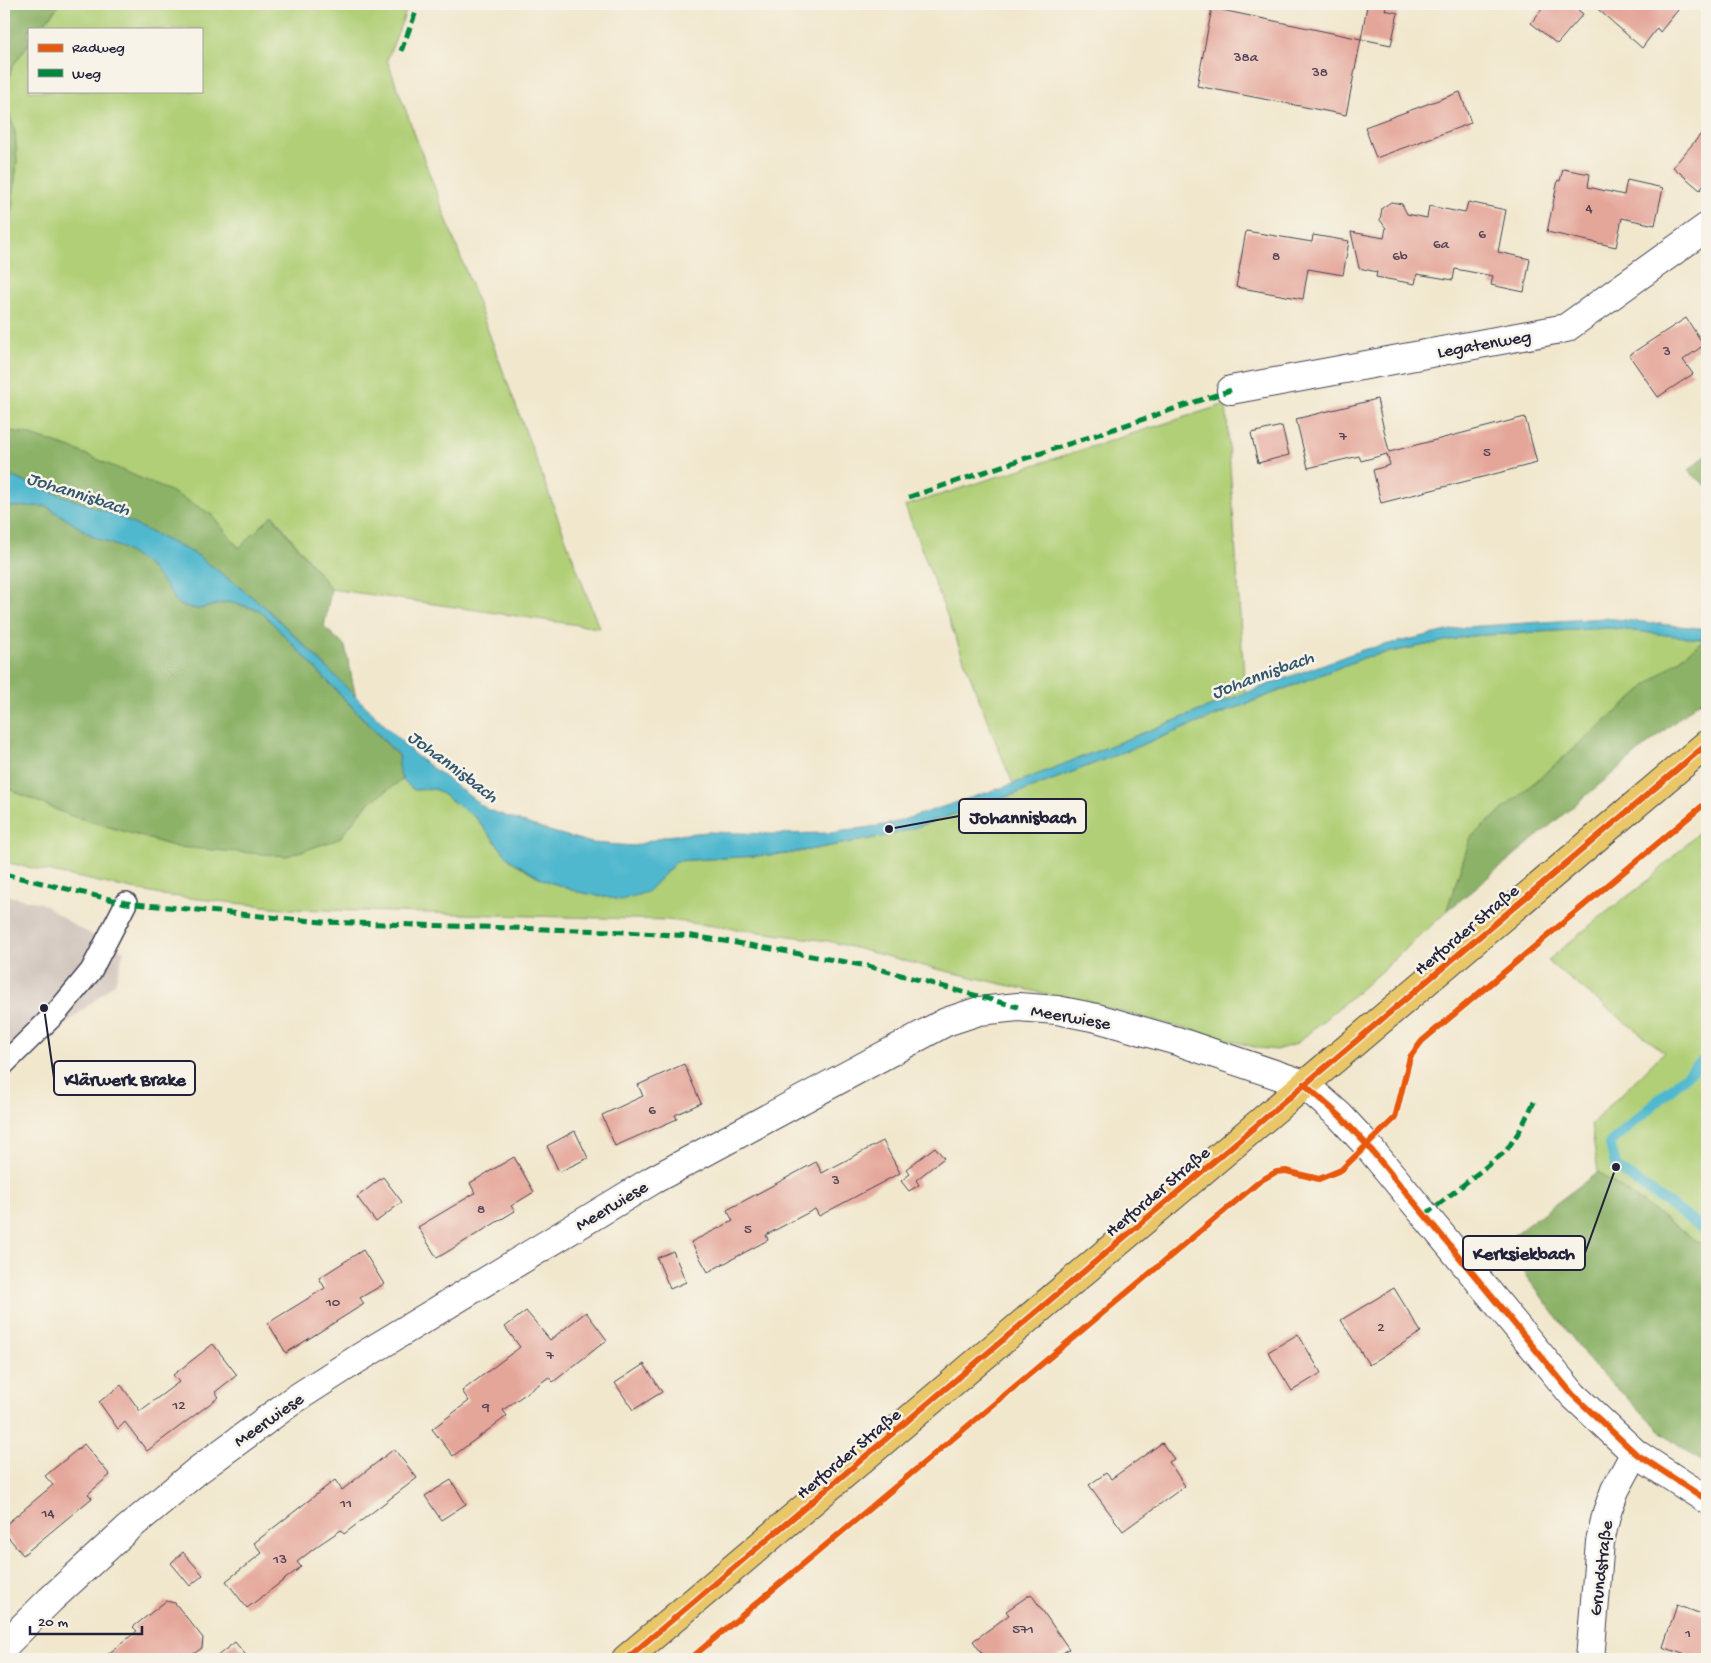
<svg xmlns="http://www.w3.org/2000/svg" width="1711" height="1663" viewBox="0 0 1711 1663" font-family="'Gochi Hand',sans-serif">
<style>
.industrial{fill:#cec1ba}
.green{fill:#b0cf76;stroke:#697858}
.forest{fill:#8cb267;stroke:#576a51}
.water{fill:#50b8ce;stroke:#396d84}
.lines{fill:none;stroke-linecap:round;stroke-linejoin:round}
.stream{stroke:#50b8ce;stroke-width:11}
.building{fill:#e5a69a}
.service-casing{stroke:#414051;stroke-width:24}
.minor-casing{stroke:#414051;stroke-width:30}
.primary-casing{stroke:#414051;stroke-width:30}
.path{stroke:#414051;stroke-width:3;stroke-dasharray:4 4;stroke-linecap:butt}
.service{stroke:#fff;stroke-width:21}
.minor{stroke:#fff;stroke-width:28}
.primary{stroke:#e9c769;stroke-width:28}
.quiet{stroke:#00873e;stroke-width:5;stroke-dasharray:10 5;stroke-linecap:butt}
.cycleway-casing{stroke:#f7f3e8;stroke-width:9}
.cycleway{stroke:#e8590c;stroke-width:6}
.labels{text-anchor:middle;stroke-width:5;stroke-linejoin:round;paint-order:stroke}
.number-label{font-size:15px;fill:#534353}
.street-label{font-size:18px;fill:#22223b;stroke:#f7f3e8}
.water-label{font-size:19px;font-style:italic;fill:#32566e;stroke:#f7f3e8}
.leader{fill:none;stroke:#22223b;stroke-width:2}
.callout-dot{fill:#22223b;stroke:#f7f3e8;stroke-width:2}
.callout{fill:#f7f3e8;stroke:#22223b;stroke-width:2}
.callout-label{font-size:19px;text-anchor:middle;font-weight:bold;fill:#22223b}
</style>
<rect width="100%" height="100%" fill="#f7f3e8"/>
<filter id="ink" filterUnits="userSpaceOnUse"><feTurbulence type="fractalNoise" baseFrequency=".02" numOctaves="2"/><feDisplacementMap in="SourceGraphic" scale="10" xChannelSelector="R" yChannelSelector="G"/><feConvolveMatrix kernelMatrix="1 2 1 2 8 2 1 2 1" color-interpolation-filters="sRGB"/></filter>
<filter id="wash" filterUnits="userSpaceOnUse"><feTurbulence type="fractalNoise" baseFrequency=".0096" numOctaves="4" result="noise"/><feDisplacementMap in="SourceGraphic" scale="20" xChannelSelector="R" yChannelSelector="G"/><feGaussianBlur stdDeviation="1.12" result="paint"/><feColorMatrix in="noise" values="0 0 0 0 0 0 0 0 0 0 0 0 0 0 0 0 0 1.4 0 .05"/><feComposite in="paint" operator="in"/></filter>
<g filter="url(#wash)">
<rect width="100%" height="100%" fill="#f1e7cd"/>
<polygon class="industrial" points="4,895 41,903 77,927 124,951 115,983 4,1076"/>
<g class="green">
<polygon points="60,4 409,4 387,60 599,628 331,589 273,515 239,548 211,514 28,434 4,430 4,276 17,162 15,131 6,106 7,85 12,67 29,43 29,91 201,91 201,29 40,29"/>
<polygon points="1226,404 1245,693 1013,784 991,730 905,506"/>
<polygon points="1609,628 1706,639 1658,676 1471,837 1446,912 1379,973 1296,1044 1276,1050 1258,1048 1107,1008 928,967 828,941 668,920 291,909 161,895 4,862 4,787 69,815 177,847 339,839 368,803 402,780 414,790 435,789 475,817 510,860 544,880 578,892 647,892 677,861 786,854 892,835 1024,791 1366,657 1470,636"/>
<polygon points="1707,824 1707,1248 1598,1172 1591,1124 1664,1052 1547,961 1599,918 1649,880"/>
</g>
<g class="forest">
<polygon points="4,4 60,4 40,29 29,29 29,43 12,67 7,85 6,106 15,131 17,162 4,276"/>
<polygon points="4,430 28,434 71,448 172,492 211,514 239,548 272,515 331,589 324,627 345,646 356,698 314,654 264,606 197,555 115,515 4,474"/>
<polygon points="1707,454 1707,486 1688,471"/>
<polygon points="46,506 94,537 122,548 148,565 165,585 180,605 198,609 228,602 260,610 400,758 398,765 402,780 368,803 339,839 287,856 177,847 69,815 4,787 4,507"/>
<polygon points="1706,639 1707,695 1446,912 1471,837 1658,676"/>
<polygon points="1598,1172 1707,1248 1707,1466 1663,1433 1592,1364 1502,1244"/>
</g>
<path class="water" d="M 4,474 L 115,515 L 197,555 L 264,606 L 415,755 L 488,810 L 549,831 L 592,843 L 634,846 L 666,836 L 708,832 L 771,834 L 831,833 L 890,824 L 1013,784 L 1245,693 L 1362,650 L 1465,627 L 1605,618 L 1707,629 L 1707,640 L 1609,628 L 1470,636 L 1366,657 L 1024,791 L 892,835 L 786,854 L 677,861 L 647,892 L 621,900 L 578,892 L 544,880 L 510,860 L 475,817 L 435,789 L 414,790 C 403,781 395,773 400,757 L 260,610 L 228,602 L 198,609 L 179,605 L 165,585 L 148,565 L 122,548 L 94,537 L 46,506 L 4,507 Z"/>
<g class="lines">
<polyline class="stream" points="1707,1057 1610,1143 1616,1167 1707,1231"/>
</g>
<g id="blocks">
<g class="building">
<polygon points="1361,4 1387,4 1385,10 1398,13 1391,45 1361,39 1367,6"/>
<polygon points="1546,4 1571,4 1583,14 1557,44 1531,23"/>
<polygon points="1592,4 1671,4 1678,10 1660,32 1657,28 1642,48"/>
<polygon points="1212,8 1361,39 1346,115 1197,86"/>
<polygon points="1460,92 1471,123 1376,158 1365,127"/>
<polygon points="1707,127 1707,181 1700,190 1673,167"/>
<polygon points="1563,169 1590,174 1588,187 1624,195 1627,180 1663,188 1655,225 1622,218 1616,247 1547,232 1558,180 1560,181"/>
<polygon points="1391,202 1402,204 1407,214 1427,218 1429,206 1465,213 1468,202 1506,210 1498,252 1530,259 1524,292 1491,285 1493,276 1455,269 1453,280 1417,274 1415,284 1376,277 1377,272 1359,268 1351,232 1384,238 1386,228 1380,220 1382,208"/>
<polygon points="1246,231 1312,242 1313,235 1349,241 1343,275 1308,269 1303,299 1236,287"/>
<polygon points="1686,318 1704,345 1683,360 1693,374 1658,397 1629,355"/>
<polygon points="1377,399 1389,452 1525,417 1537,463 1381,503 1373,470 1390,465 1387,454 1361,461 1359,456 1308,468 1296,419"/>
<polygon points="1282,426 1289,455 1258,463 1251,433"/>
<polygon points="684,1064 701,1103 675,1115 677,1119 615,1146 602,1115 643,1096 638,1085"/>
<polygon points="575,1131 588,1158 559,1172 547,1146"/>
<polygon points="883,1141 900,1173 819,1216 815,1209 766,1235 768,1240 708,1272 691,1242 733,1221 727,1210 816,1162 822,1173"/>
<polygon points="935,1147 944,1158 916,1180 919,1185 909,1191 901,1181 910,1174 906,1169"/>
<polygon points="514,1157 534,1192 511,1206 515,1211 437,1258 418,1227 475,1193 470,1183"/>
<polygon points="383,1177 402,1202 376,1222 357,1197"/>
<polygon points="363,1250 384,1284 360,1298 364,1304 286,1353 268,1323 325,1288 319,1278"/>
<polygon points="673,1251 686,1282 670,1289 657,1258"/>
<polygon points="1394,1288 1421,1332 1369,1365 1341,1320"/>
<polygon points="526,1311 550,1340 586,1312 607,1340 553,1382 549,1377 503,1410 507,1416 453,1456 432,1429 469,1401 462,1391 520,1347 505,1327"/>
<polygon points="1298,1334 1321,1373 1292,1391 1268,1352"/>
<polygon points="213,1344 237,1375 215,1392 219,1397 147,1451 125,1422 118,1429 99,1402 121,1385 140,1411 179,1382 173,1375"/>
<polygon points="644,1364 662,1392 633,1410 615,1383"/>
<polygon points="1162,1443 1174,1459 1169,1462 1185,1486 1123,1531 1089,1485 1106,1473 1111,1479"/>
<polygon points="84,1444 110,1475 88,1494 92,1498 23,1555 4,1532 4,1526 53,1485 45,1476"/>
<polygon points="394,1449 417,1478 344,1534 341,1530 320,1544 297,1562 301,1567 247,1608 226,1581 262,1553 254,1543 335,1480 342,1490"/>
<polygon points="451,1480 466,1504 441,1520 425,1496"/>
<polygon points="183,1552 203,1575 190,1586 171,1563"/>
<polygon points="1031,1594 1069,1649 1053,1659 986,1659 973,1641 1009,1615 1006,1611"/>
<polygon points="166,1601 175,1603 203,1638 202,1648 186,1659 102,1659 137,1631 133,1627"/>
<polygon points="1677,1605 1707,1616 1707,1659 1697,1659 1663,1647"/>
<polygon points="235,1642 249,1659 214,1659 221,1653"/>
</g>
</g>
</g>
<g filter="url(#ink)">
<use href="#blocks" fill-opacity="0" stroke="#414051" stroke-width="1"/>
<g class="lines">
<defs>
<polyline id="service" points="4,1064 58,1011 91,971 126,903"/>
<g id="minor">
<polyline points="1231,390 1566,328 1707,227"/>
<polyline points="4,1646 50,1600 126,1530 197,1471 292,1401 359,1358 653,1180 946,1022 979,1011 1018,1007 1057,1010 1097,1018 1177,1041 1304,1084 1340,1116 1367,1145 1573,1395 1635,1453 1707,1500"/>
<polyline points="1590,1659 1600,1542 1607,1512 1615,1490 1635,1453"/>
</g>
<polyline id="primary" points="626,1659 1707,744"/>
</defs>
<use href="#service" class="service-casing"/>
<use href="#minor" class="minor-casing"/>
<use href="#primary" class="primary-casing"/>
<polyline class="path" points="1700,711 1707,705"/>
<use href="#service" class="service"/>
<use href="#minor" class="minor"/>
<use href="#primary" class="primary"/>
<g class="quiet">
<polyline points="401,51 419,4"/>
<polyline points="909,497 1231,390"/>
<polyline points="4,874 126,903 322,922 608,931 692,936 749,945 868,966 1018,1007"/>
<polyline points="1425,1215 1506,1151 1520,1130 1536,1098"/>
</g>
<defs>
<g id="cycleway">
<polyline points="1304,1084 1340,1116 1367,1145 1573,1395 1635,1453 1707,1500"/>
<polyline points="626,1659 1707,744"/>
<polyline points="690,1659 1260,1181 1276,1172 1286,1171 1319,1179 1341,1170 1395,1118 1410,1057 1422,1041 1707,802"/>
</g>
</defs>
<use href="#cycleway" class="cycleway-casing"/>
<use href="#cycleway" class="cycleway"/>
</g>
</g>
<g class="labels">
<g class="number-label">
<text x="1246" y="61">38a</text>
<text x="1320" y="76">38</text>
<text x="1589" y="212">4</text>
<text x="1482" y="238">6</text>
<text x="1441" y="248">6a</text>
<text x="1276" y="260">8</text>
<text x="1400" y="260">6b</text>
<text x="1667" y="355">3</text>
<text x="1343" y="440">7</text>
<text x="1487" y="456">5</text>
<text x="652" y="1114">6</text>
<text x="836" y="1184">3</text>
<text x="481" y="1213">8</text>
<text x="748" y="1233">5</text>
<text x="333" y="1306">10</text>
<text x="1381" y="1331">2</text>
<text x="550" y="1359">7</text>
<text x="179" y="1409">12</text>
<text x="486" y="1411">9</text>
<text x="346" y="1507">11</text>
<text x="48" y="1517">14</text>
<text x="280" y="1563">13</text>
<text x="1023" y="1633">571</text>
<text x="1688" y="1637">1</text>
</g>
<g class="street-label">
<text transform="translate(1484 343) rotate(-10)" y="6">Legatenweg</text>
<text transform="translate(1466 929) rotate(-40)" y="6">Herforder Straße</text>
<text transform="translate(1071 1016) rotate(10)" y="6">Meerwiese</text>
<text transform="translate(1157 1191) rotate(-40)" y="6">Herforder Straße</text>
<text transform="translate(611 1205) rotate(-31)" y="6">Meerwiese</text>
<text transform="translate(268 1419) rotate(-35)" y="6">Meerwiese</text>
<text transform="translate(848 1453) rotate(-40)" y="6">Herforder Straße</text>
<text transform="translate(1600 1568) rotate(-83)" y="6">Grundstraße</text>
</g>
<g class="water-label">
<text transform="translate(79 492) rotate(18)" y="7">Johannisbach</text>
<text transform="translate(1262 673) rotate(-20)" y="7">Johannisbach</text>
<text transform="translate(454 765) rotate(37)" y="7">Johannisbach</text>
</g>
</g>
<path class="leader" d="M889 829L959 816M44 1008L54 1078M1616 1167L1585 1253"/>
<g class="callout-dot">
<circle cx="889" cy="829" r="5"/>
<circle cx="44" cy="1008" r="5"/>
<circle cx="1616" cy="1167" r="5"/>
</g>
<g class="callout">
<rect x="959" y="799" width="127" height="34" rx="5"/>
<rect x="54" y="1061" width="141" height="34" rx="5"/>
<rect x="1463" y="1236" width="122" height="34" rx="5"/>
</g>
<g class="callout-label">
<text x="1023" y="823">Johannisbach</text>
<text x="125" y="1085">Klärwerk Brake</text>
<text x="1524" y="1259">Kerksiekbach</text>
</g>
<rect width="1711" height="1663" fill="none" stroke="#f7f3e8" stroke-width="20"/>
<rect x="28" y="28" width="175" height="65" fill="#f7f3e8" stroke="#a29fa3"/>
<rect x="38" y="44" width="25" height="8" fill="#e8590c" stroke="#a29fa3"/>
<text x="72" y="52" font-size="15" fill="#22223b">Radweg</text>
<rect x="38" y="69" width="25" height="8" fill="#00873e" stroke="#a29fa3"/>
<text x="72" y="78" font-size="15" fill="#22223b">Weg</text>
<path d="M30 1626v8h112v-8" fill="none" stroke="#22223b" stroke-width="2.5"/>
<text x="38" y="1626" font-size="15" fill="#22223b" stroke="#f7f3e8" stroke-width="4" paint-order="stroke">20 m</text>
</svg>
